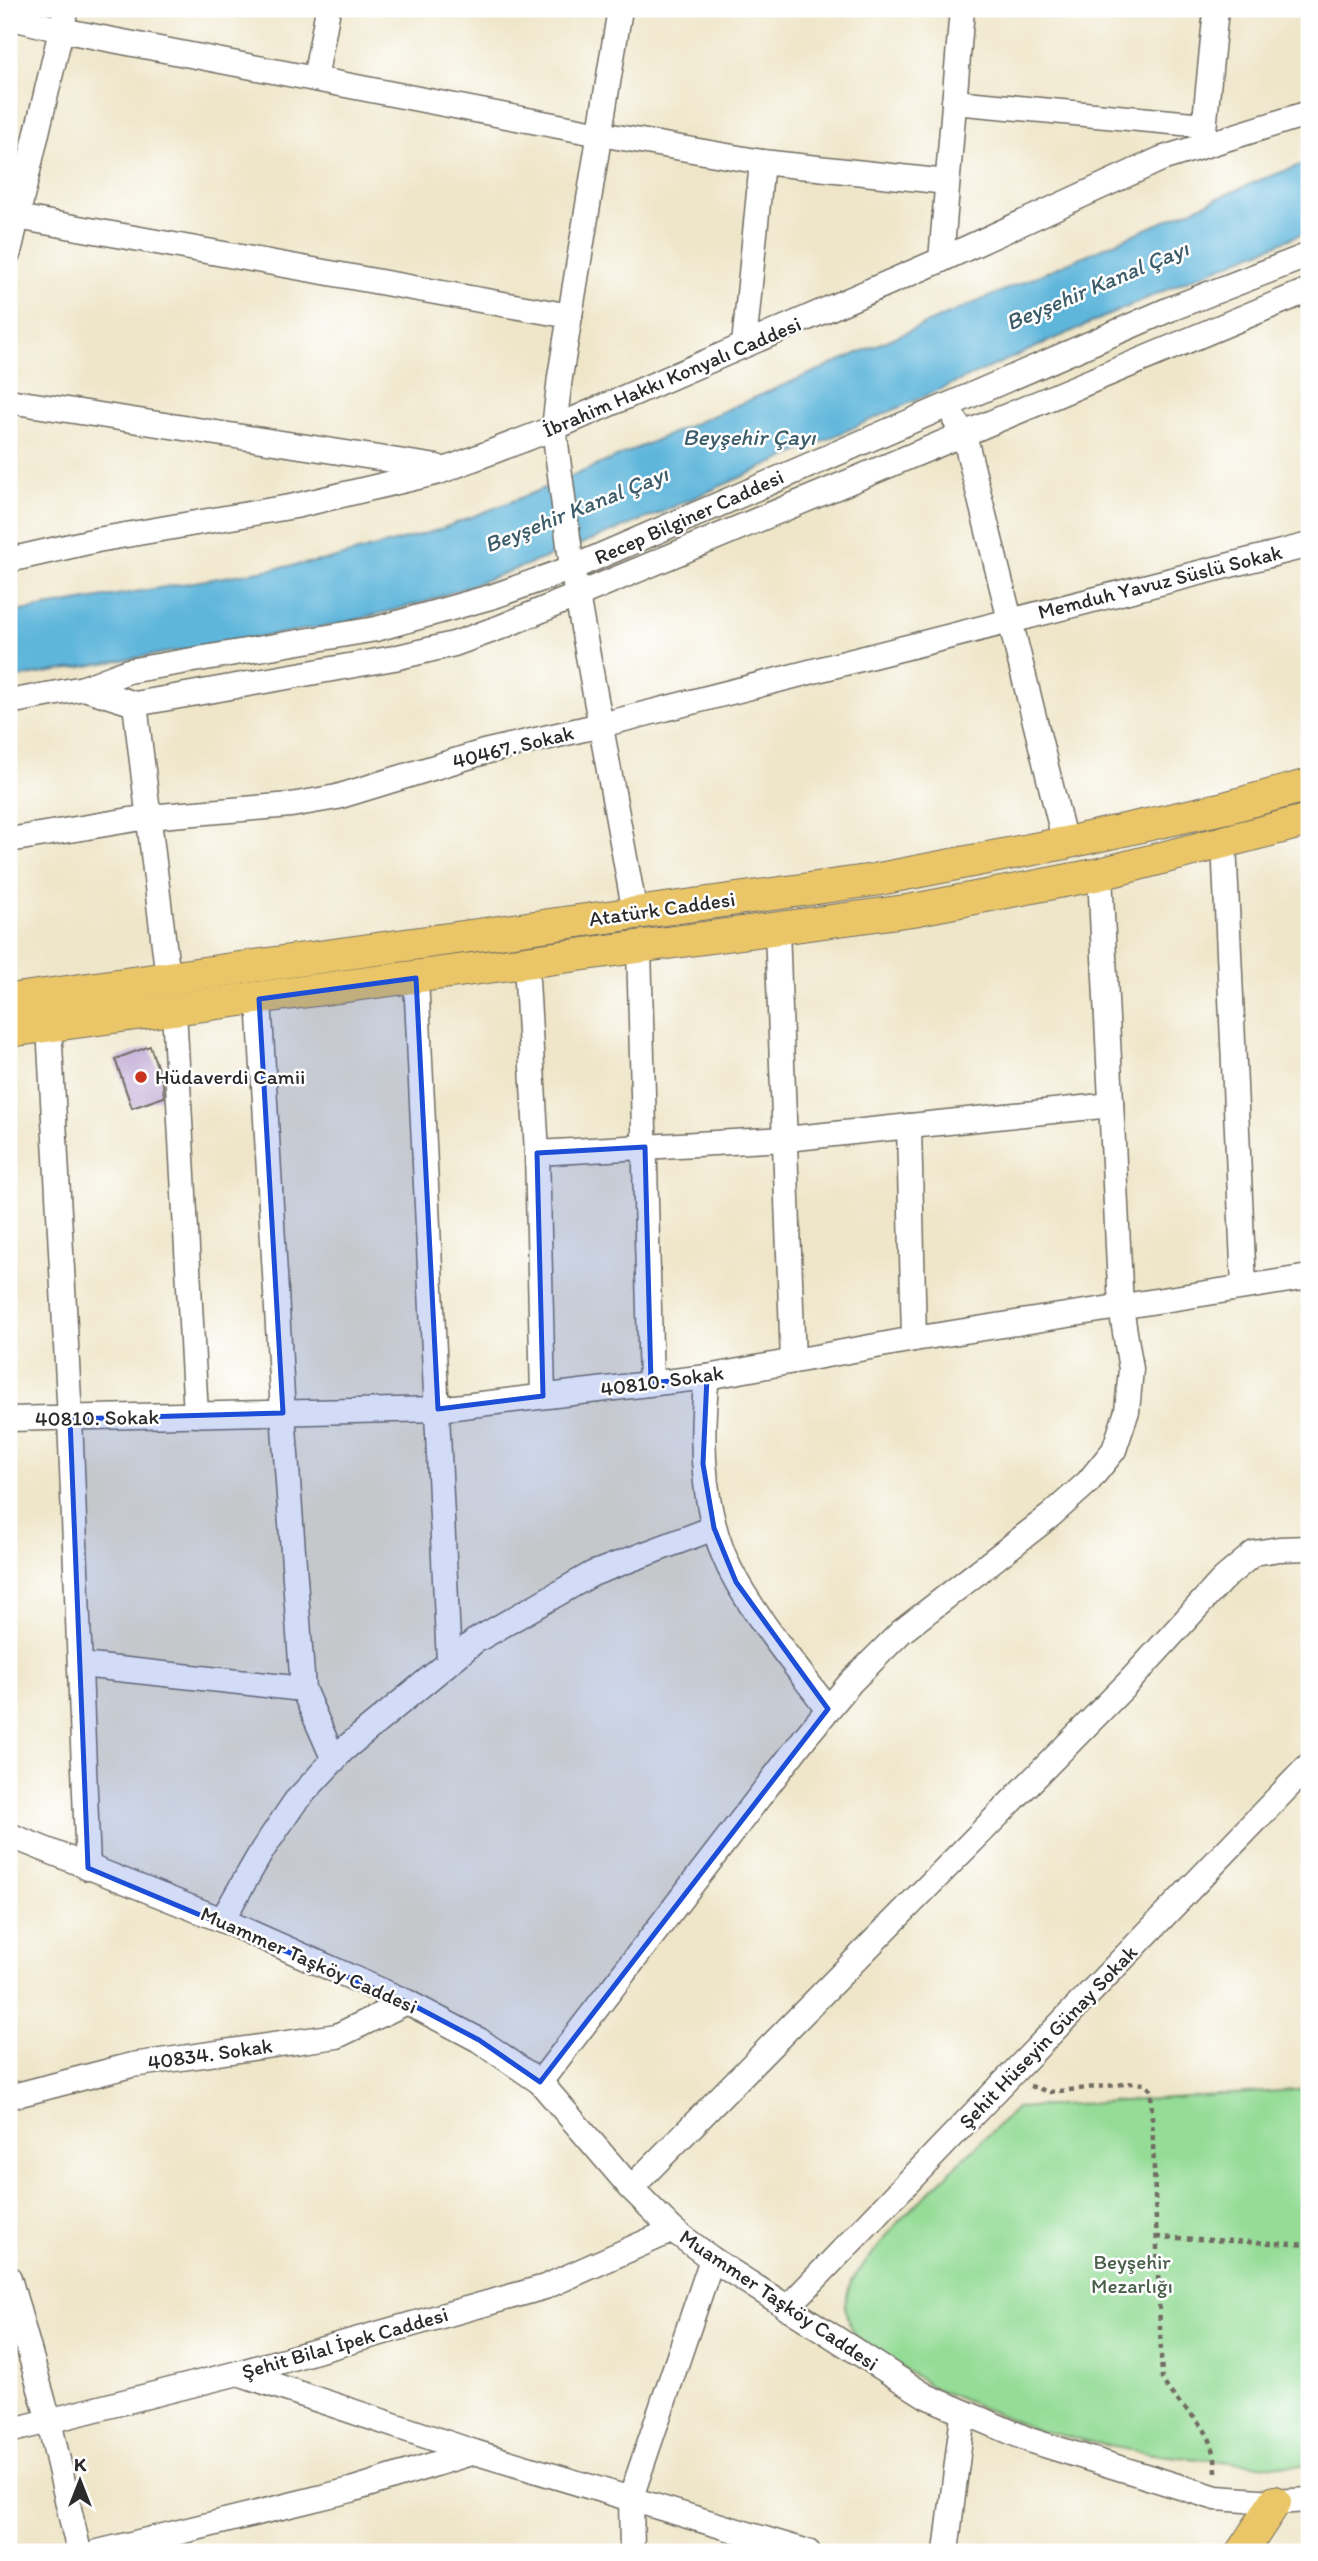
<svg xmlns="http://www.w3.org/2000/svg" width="1318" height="2561" viewBox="0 0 1318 2561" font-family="Itim,sans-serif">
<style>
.green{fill:#95dc97;stroke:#608461;stroke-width:2}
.water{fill:#5eb6db;stroke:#447083;stroke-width:2}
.building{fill:#b499cc}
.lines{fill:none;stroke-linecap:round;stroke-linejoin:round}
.minor-casing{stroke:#706c62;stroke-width:27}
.major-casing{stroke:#706c62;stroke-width:34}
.path{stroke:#706c62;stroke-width:4.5;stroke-dasharray:5 5;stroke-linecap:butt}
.minor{stroke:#fff;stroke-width:24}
.major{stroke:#eac669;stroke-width:32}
.marked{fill:#1d4ed8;fill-opacity:0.2;stroke:#1d4ed8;stroke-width:5;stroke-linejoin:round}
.poi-dot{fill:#c8321e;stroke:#fff;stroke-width:2.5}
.labels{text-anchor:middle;stroke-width:5;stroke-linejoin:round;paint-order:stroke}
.street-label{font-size:21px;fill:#2b2b2b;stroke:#fff}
.poi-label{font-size:21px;fill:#2b2b2b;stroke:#fff;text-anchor:start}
.park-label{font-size:21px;fill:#4b604b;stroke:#fff}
.water-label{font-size:23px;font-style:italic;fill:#3d5c69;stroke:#fff}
</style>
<rect width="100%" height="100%" fill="#fff"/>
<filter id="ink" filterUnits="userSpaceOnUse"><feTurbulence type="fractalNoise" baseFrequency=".0143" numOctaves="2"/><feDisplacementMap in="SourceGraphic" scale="14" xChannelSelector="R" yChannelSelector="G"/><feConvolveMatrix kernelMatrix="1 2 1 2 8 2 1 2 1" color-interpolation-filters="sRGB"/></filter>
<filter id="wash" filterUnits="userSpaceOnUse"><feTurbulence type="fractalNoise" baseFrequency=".00686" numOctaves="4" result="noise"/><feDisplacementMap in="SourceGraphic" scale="28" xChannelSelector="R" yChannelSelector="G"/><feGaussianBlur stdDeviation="1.57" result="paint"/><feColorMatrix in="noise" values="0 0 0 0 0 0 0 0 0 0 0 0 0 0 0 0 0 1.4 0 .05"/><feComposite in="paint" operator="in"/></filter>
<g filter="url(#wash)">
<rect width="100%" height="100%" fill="#efe6c9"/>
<polygon class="green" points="1309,2089 1309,2466 1260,2465 1159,2455 1108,2446 1034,2429 934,2388 864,2343 856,2336 850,2327 845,2304 851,2281 899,2221 1016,2108"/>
<polygon class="water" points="1309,162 1309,231 1186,281 655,515 543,559 425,602 339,624 9,679 9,613 332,559 438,530 533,493 1260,180"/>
<g id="blocks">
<polygon class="building" points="150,1046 163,1084 164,1097 132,1108 115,1059"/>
</g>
</g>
<g filter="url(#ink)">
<use href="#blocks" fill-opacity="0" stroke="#706c62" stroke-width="2"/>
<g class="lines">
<defs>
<g id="minor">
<polyline points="620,9 560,377 554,428 572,568 635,913"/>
<polyline points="9,17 61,30 600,134 762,162 947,182"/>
<polyline points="315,79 328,9"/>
<polyline points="954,102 1204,125"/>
<polyline points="1203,140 1216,9"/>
<polyline points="17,217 570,316"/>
<polyline points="9,252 66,9"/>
<polyline points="1309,255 1170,309 572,568 494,596 376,629 128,671 84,688 135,704 394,658 454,644 501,627 1309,290"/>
<polyline points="941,260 962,9"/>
<polyline points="744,345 762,162"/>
<polyline points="9,401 437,467"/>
<polyline points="955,420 964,434 1065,843"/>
<polyline points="9,560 97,540 295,506 439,472 554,428 941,260 1161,159 1309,113"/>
<polyline points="9,702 84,688"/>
<polyline points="135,704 168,978"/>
<polyline points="9,840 148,817 291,805 337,797 484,752 601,725 1309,545"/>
<polyline points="1224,842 1244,1286"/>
<polyline points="777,929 793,1361"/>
<polyline points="639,948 651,1383"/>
<polyline points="526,963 537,1153 543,1396"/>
<polyline points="416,978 449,1662"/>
<polyline points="259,999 283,1413 303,1689 334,1760"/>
<polyline points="174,1010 196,1415"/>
<polyline points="49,1026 70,1419 88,1868"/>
<polyline points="909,1126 914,1339"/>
<polyline points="537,1153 786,1139 1111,1105"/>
<path d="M 707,1377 C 699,1444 702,1524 738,1584 C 764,1628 797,1668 828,1709"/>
<polyline points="9,1419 438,1409 707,1377 914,1339 1309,1277"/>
<polyline points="81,1665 303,1689"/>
<polyline points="9,1835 222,1920 407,2002 479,2040 540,2082 631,2188 673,2230 712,2259 926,2396 1032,2441 1216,2498 1275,2502 1309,2500"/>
<polyline points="222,1920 263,1849 295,1802 343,1750 475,1641 592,1574 714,1528"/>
<polyline points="540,2082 806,1736 851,1682 901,1632 1050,1516 1088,1482 1114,1450 1127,1411 1131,1369 1121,1308 1100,874"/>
<polyline points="9,2097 132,2065 337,2036 407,2002"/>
<polyline points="631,2188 1126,1685 1222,1580 1254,1553 1279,1549 1309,1548"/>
<polyline points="9,2278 49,2421 79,2552"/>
<polyline points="787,2308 1309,1765"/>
<polyline points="238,2373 474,2452 808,2552"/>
<polyline points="9,2431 238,2373 545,2287 673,2230"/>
<polyline points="98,2552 351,2490 474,2452"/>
<polyline points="632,2552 631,2497 712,2259"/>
<polyline points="946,2552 963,2414"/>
</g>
<g id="major">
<polyline points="9,1000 874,880 1065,843 1228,807 1309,785"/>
<polyline points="9,1031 913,910 1100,874 1309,820"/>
<polyline points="1242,2552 1275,2502"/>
</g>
</defs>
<use href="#minor" class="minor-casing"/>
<use href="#major" class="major-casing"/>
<g class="path">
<path d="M 1030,2086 L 1050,2092 L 1134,2083 L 1145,2084 L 1151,2090 L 1162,2379 C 1185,2420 1216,2419 1216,2475"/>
<polyline points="1157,2237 1309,2245"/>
</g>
<use href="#minor" class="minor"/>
<use href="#major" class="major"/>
</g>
</g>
<path class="marked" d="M 416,978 L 438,1409 L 543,1396 L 537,1153 L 645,1147 L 651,1383 L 707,1377 L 703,1464 L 714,1528 L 736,1582 L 828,1709 L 540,2082 L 479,2040 L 407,2002 L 88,1868 L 70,1419 L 283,1413 L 259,999 Z"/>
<circle class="poi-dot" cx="141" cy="1077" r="7"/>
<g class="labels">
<g class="street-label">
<text transform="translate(672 377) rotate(-23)" y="7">İbrahim Hakkı Konyalı Caddesi</text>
<text transform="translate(689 517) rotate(-24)" y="7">Recep Bilginer Caddesi</text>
<text transform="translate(1160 582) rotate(-14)" y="7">Memduh Yavuz Süslü Sokak</text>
<text transform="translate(513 747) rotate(-14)" y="7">40467. Sokak</text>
<text transform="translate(662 909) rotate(-8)" y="7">Atatürk Caddesi</text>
<text transform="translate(662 1381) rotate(-8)" y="7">40810. Sokak</text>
<text transform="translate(97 1418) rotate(-1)" y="7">40810. Sokak</text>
<text transform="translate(309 1960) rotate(24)" y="7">Muammer Taşköy Caddesi</text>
<text transform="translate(1048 2037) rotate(-46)" y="7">Şehit Hüseyin Günay Sokak</text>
<text transform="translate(210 2054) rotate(-8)" y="7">40834. Sokak</text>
<text transform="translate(779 2300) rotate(34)" y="7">Muammer Taşköy Caddesi</text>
<text transform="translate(345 2343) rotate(-16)" y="7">Şehit Bilal İpek Caddesi</text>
</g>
<g class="poi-label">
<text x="155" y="1084">Hüdaverdi Camii</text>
</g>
<g class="park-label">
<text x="1132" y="2269">Beyşehir<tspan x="1132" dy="24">Mezarlığı</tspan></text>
</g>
<g class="water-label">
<text transform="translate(1097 285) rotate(-23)" y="8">Beyşehir Kanal Çayı</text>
<text x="749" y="445">Beyşehir Çayı</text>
<text transform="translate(576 509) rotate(-22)" y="8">Beyşehir Kanal Çayı</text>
</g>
</g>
<rect width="1318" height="2561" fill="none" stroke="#fff" stroke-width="35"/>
<g transform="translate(80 2481)" stroke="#ffffff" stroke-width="5" paint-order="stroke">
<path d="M0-5L12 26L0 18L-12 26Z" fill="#2b2b2b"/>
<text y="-10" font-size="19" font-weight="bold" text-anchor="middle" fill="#2b2b2b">K</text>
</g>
</svg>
